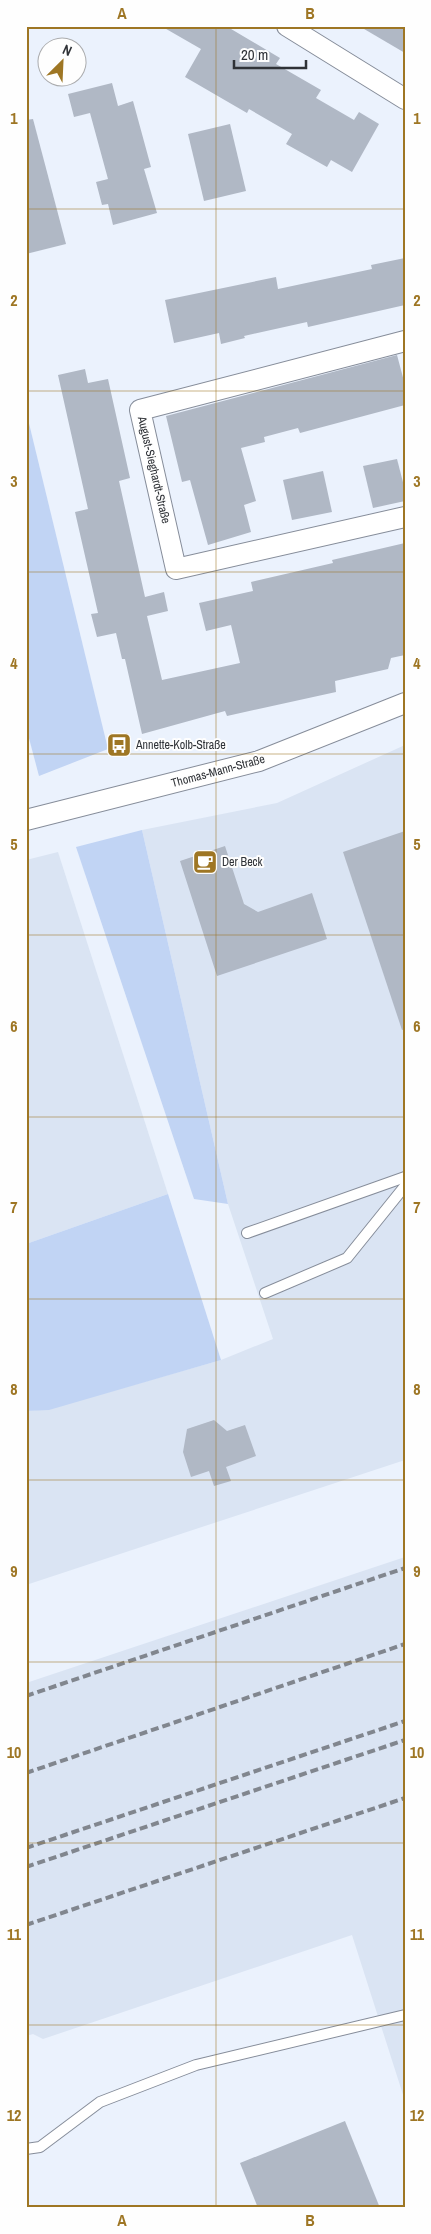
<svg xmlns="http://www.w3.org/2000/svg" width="431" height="2234" viewBox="0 0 431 2234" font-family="'Archivo Narrow',sans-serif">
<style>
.built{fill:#dae4f3}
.green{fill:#c1d4f4}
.building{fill:#b0b8c5}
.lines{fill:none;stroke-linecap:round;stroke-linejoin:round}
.lane-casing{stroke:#868d9a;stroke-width:12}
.street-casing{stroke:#868d9a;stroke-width:22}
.lane{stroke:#fff;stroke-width:10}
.street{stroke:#fff;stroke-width:20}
.rail{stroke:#81868e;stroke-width:4;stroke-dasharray:8 4;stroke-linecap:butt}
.grid{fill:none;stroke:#9e7624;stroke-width:1;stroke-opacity:0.55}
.labels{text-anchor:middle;stroke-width:4;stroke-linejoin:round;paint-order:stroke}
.street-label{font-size:12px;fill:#2f3237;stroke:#fefefe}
.poi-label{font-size:12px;fill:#2f3237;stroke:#fefefe;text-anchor:start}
.neatline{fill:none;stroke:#9e7624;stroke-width:2}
.grid-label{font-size:16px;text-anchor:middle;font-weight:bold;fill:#9e7624}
</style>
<rect width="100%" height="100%" fill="#ebf2fd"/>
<g class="built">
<polygon points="405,745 405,1460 26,1585 26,1411 49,1409 221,1360 273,1339 228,1204 142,830 277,803"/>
<polygon points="58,852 168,1194 26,1244 26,860"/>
<polygon points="405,1557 405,2101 352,1935 43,2039 33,2034 26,2036 26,1683"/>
</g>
<g class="green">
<polygon points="26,411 108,749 39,776 26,727"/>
<polygon points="142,830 228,1204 194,1199 76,847"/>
<polygon points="168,1194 221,1360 49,1410 26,1411 26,1244"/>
</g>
<g class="building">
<polygon points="161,26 226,26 280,58 276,64 321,90 316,98 354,120 359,112 379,124 352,172 331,160 327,167 286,144 292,134 249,109 247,113 185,77 201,49"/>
<polygon points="359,26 405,26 405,53"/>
<polygon points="112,83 118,106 133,101 151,167 144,169 157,213 113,225 108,204 102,205 96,182 108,179 90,113 74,117 68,94"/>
<polygon points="33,119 66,244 26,254 26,120"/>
<polygon points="230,124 246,191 204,201 188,134"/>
<polygon points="405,258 405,305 308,327 307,322 244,336 245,338 221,344 219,333 174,343 165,300 276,277 278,289 372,269 371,265"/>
<polygon points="397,355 405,385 405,405 300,433 298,428 264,437 265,442 241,448 256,501 244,505 251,532 208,545 190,480 182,482 166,416"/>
<polygon points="85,369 88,383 108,379 130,478 119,481 145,597 164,592 168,611 147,616 162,680 240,663 231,625 206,631 199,603 253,591 251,582 333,563 332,560 405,543 405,655 391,658 388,669 335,681 336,692 227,716 225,711 142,734 125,659 122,659 116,633 97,637 91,614 98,613 75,512 88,509 58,375"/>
<polygon points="397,459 405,490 405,501 373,508 363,466"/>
<polygon points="323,471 332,512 292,520 283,480"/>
<polygon points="405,831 405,1029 402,1030 343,852"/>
<polygon points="225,846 244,904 258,912 312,893 327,939 217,976 180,861"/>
<polygon points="214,1420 227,1431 245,1425 256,1456 226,1467 231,1481 214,1486 209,1471 191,1477 183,1452 187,1429"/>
<polygon points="345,2121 380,2208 258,2208 240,2163"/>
</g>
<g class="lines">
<defs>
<g id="lane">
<polyline points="247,1233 405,1177"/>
<polyline points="265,1293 347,1258 405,1186"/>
<polyline points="26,2149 40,2147 100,2102 196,2065 405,2015"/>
</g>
<g id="street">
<polyline points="287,26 405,99"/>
<polyline points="405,341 140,410 176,569 405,517"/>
<polyline points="26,820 259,761 405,703"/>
</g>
</defs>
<use href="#lane" class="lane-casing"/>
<use href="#street" class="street-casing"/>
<use href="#lane" class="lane"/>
<use href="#street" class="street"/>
<g class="rail">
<polyline points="26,1696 405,1568"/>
<polyline points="26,1773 405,1644"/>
<polyline points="26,1848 405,1721"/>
<polyline points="26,1867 405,1740"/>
<polyline points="26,1925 405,1798"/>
</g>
</g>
<path class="grid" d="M 216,26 L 216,2208M 26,209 L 405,209M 26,391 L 405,391M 26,572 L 405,572M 26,754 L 405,754M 26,935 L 405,935M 26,1117 L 405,1117M 26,1299 L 405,1299M 26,1480 L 405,1480M 26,1662 L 405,1662M 26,1843 L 405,1843M 26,2025 L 405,2025"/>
<defs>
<symbol id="bus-square" viewBox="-11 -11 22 22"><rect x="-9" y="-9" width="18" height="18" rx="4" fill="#9e7624" stroke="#fefefe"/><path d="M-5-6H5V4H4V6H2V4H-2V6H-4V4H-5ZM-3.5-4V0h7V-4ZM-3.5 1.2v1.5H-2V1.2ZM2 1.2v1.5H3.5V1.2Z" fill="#fff"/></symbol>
<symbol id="cafe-square" viewBox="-11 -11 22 22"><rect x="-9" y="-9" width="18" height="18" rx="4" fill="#9e7624" stroke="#fefefe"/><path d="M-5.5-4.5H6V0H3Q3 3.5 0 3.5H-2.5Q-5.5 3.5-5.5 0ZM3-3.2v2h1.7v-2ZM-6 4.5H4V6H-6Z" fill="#fff"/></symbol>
</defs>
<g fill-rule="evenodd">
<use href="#bus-square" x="105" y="731" width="28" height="28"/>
<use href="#cafe-square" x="191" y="848" width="28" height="28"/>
</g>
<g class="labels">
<g class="street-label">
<text transform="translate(154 470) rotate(77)" y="4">August-Sieghardt-Straße</text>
<text transform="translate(218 771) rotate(-15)" y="4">Thomas-Mann-Straße</text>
</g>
<g class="poi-label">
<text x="136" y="749">Annette-Kolb-Straße</text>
<text x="222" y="866">Der Beck</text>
</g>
</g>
<rect width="431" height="2234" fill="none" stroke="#fefefe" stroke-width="55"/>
<g transform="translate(62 62) rotate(24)"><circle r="24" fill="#fefefe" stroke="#abacae"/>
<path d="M0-4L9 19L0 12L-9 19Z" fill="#9e7624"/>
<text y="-8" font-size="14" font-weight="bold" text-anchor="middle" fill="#2f3237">N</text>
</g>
<path d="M234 60v8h72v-8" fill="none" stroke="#2f3237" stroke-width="2.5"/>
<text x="241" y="60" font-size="15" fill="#2f3237" stroke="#fefefe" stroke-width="4" paint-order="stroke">20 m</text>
<rect x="28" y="28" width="376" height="2178" class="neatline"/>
<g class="grid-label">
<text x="122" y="19">A</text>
<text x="310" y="19">B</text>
<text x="14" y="124">1</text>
<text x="417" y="124">1</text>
<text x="14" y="306">2</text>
<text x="417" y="306">2</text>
<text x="14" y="487">3</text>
<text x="417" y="487">3</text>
<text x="14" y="669">4</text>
<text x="417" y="669">4</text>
<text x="14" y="850">5</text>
<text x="417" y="850">5</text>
<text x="14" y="1032">6</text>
<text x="417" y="1032">6</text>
<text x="14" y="1213">7</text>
<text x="417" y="1213">7</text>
<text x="14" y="1395">8</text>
<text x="417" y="1395">8</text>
<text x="14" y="1577">9</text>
<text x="417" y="1577">9</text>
<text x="14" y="1758">10</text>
<text x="417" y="1758">10</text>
<text x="14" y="1940">11</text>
<text x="417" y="1940">11</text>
<text x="14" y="2121">12</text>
<text x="417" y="2121">12</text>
<text x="122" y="2226">A</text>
<text x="310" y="2226">B</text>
</g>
</svg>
